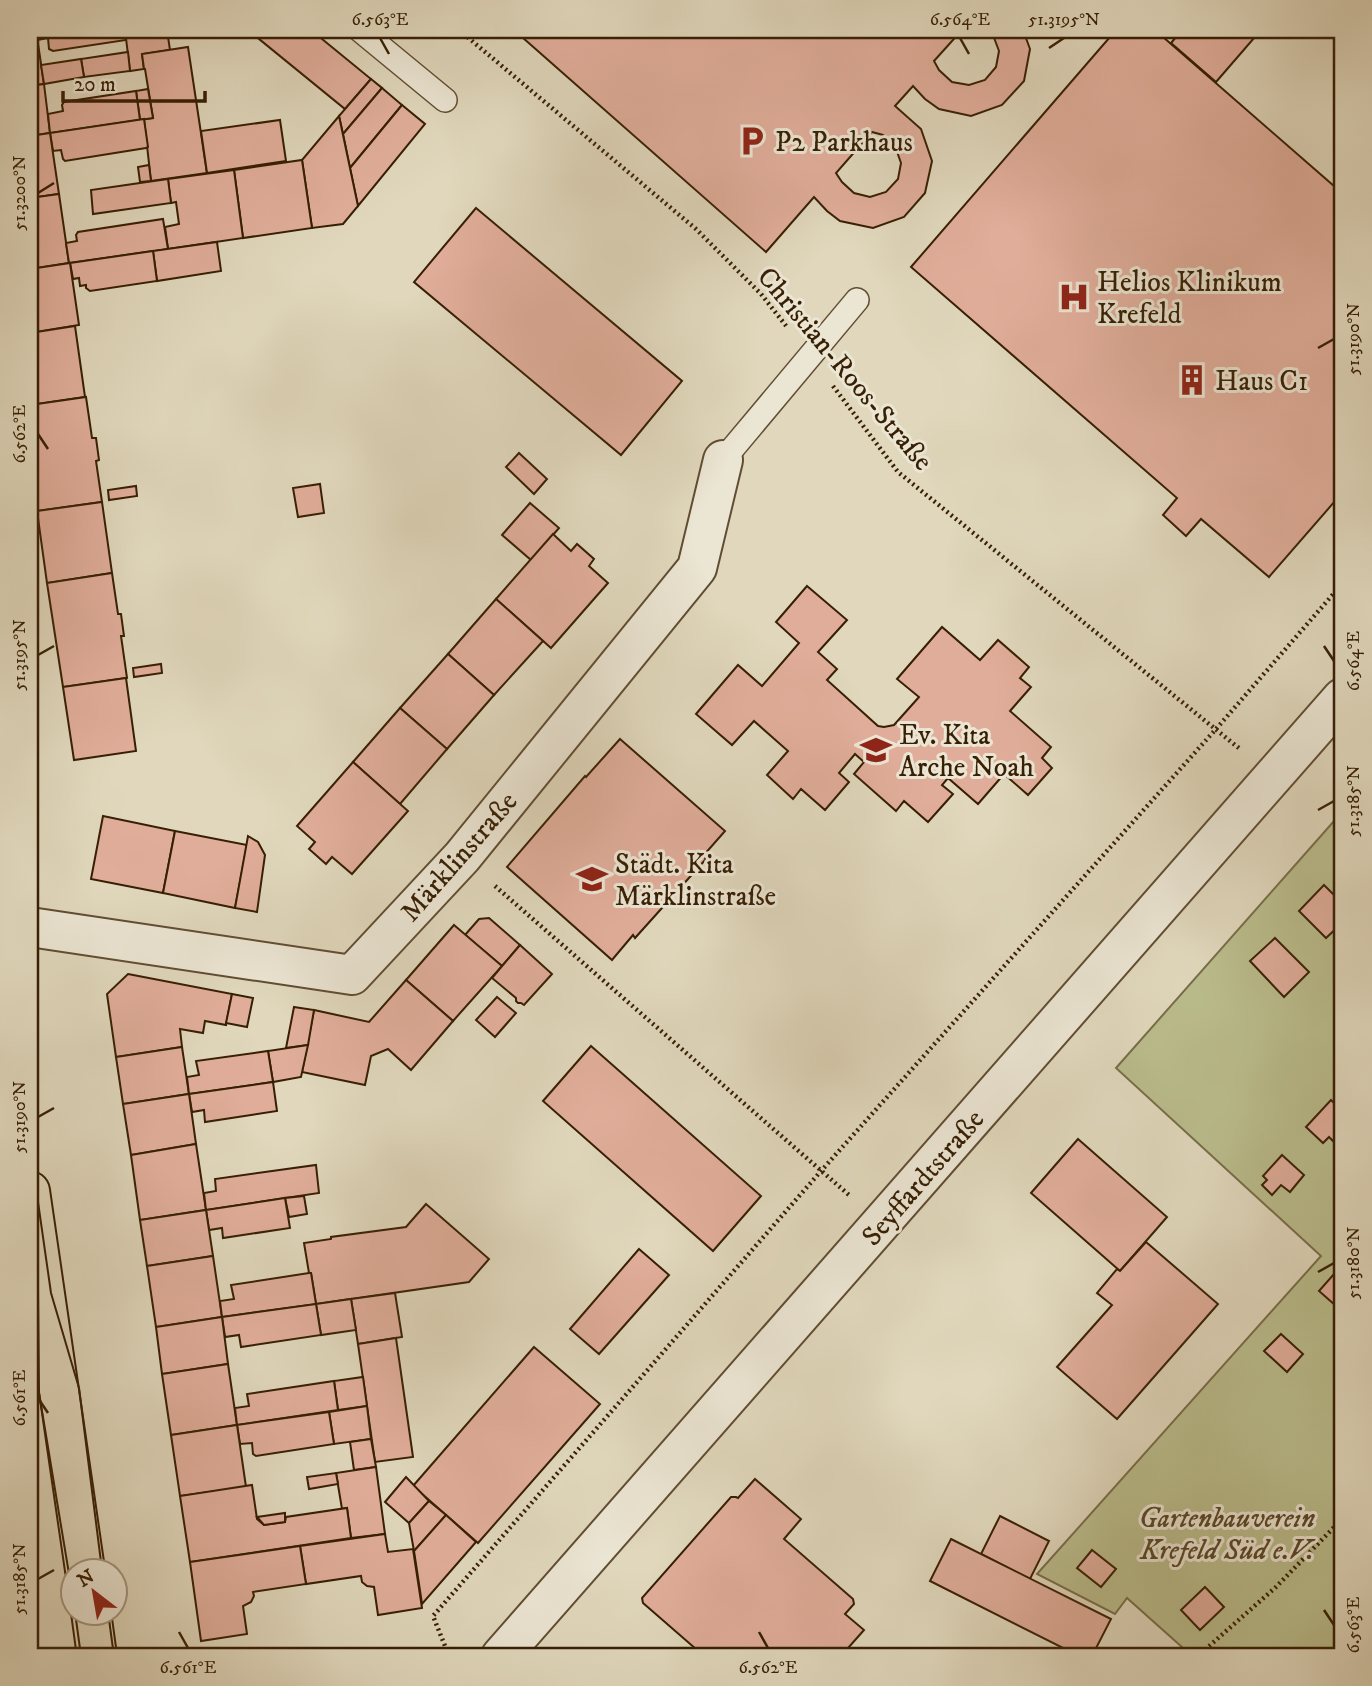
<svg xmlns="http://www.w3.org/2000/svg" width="1372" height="1686" viewBox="0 0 1372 1686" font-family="'IM FELL DW Pica',serif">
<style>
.green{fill:#babc8c;stroke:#786e48;stroke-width:2}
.building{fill:#e0ad9a;stroke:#371f04;stroke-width:2;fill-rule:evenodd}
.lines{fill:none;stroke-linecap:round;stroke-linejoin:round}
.lane-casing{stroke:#614d32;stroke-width:26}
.street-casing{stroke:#614d32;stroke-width:42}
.primary-casing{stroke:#371f04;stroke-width:42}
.path{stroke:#371f04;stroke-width:4.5;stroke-dasharray:2 3.5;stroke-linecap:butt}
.lane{stroke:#ebe5d3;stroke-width:23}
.street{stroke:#ebe5d3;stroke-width:38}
.primary{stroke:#e0d7bc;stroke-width:38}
.tram{stroke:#371f04;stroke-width:2}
.ticks{fill:none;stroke:#371f04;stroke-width:2.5}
.labels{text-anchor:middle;stroke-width:6;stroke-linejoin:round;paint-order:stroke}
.poi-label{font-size:28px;fill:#371f04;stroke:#ebe5d3;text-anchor:start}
.street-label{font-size:28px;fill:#371f04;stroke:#ebe5d3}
.park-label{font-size:28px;font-style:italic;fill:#584626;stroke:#ebe5d3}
.neatline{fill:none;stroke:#371f04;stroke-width:2.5}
.ticks-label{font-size:18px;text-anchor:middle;fill:#371f04}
</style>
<rect width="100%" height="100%" fill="#e0d7bc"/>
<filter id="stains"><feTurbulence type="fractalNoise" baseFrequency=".00286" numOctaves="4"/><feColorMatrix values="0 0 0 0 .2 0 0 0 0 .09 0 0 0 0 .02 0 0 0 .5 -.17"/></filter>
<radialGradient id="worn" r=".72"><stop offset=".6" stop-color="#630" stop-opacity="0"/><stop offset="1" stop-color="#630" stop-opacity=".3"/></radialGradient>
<polygon class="green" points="1342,812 1342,1656 1192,1656 1127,1598 1115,1614 1037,1574 1321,1256 1116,1068"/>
<g class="building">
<polygon points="30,30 36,30 44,84 30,86"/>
<polygon points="36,30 125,30 126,40 53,51 49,49 48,38 37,40"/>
<polygon points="125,30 167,30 170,50 142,54 144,69 130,71"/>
<polygon points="248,30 311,30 371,79 345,109"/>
<path d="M 514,30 L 962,30 L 934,61 L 939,70 L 952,82 L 969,85 L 985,80 L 996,67 L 999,51 L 993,35 L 987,30 L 1023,30 L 1030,49 L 1024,81 L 1002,105 L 971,116 L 939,109 L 925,99 L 913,86 L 895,106 L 921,129 L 932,161 L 925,193 L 904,217 L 873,228 L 840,221 L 827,211 L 814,197 L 766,252 ZM 872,132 L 883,135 L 895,146 L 901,163 L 898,179 L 886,192 L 870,197 L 854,193 L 842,182 L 836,173 Z"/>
<polygon points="1116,30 1155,30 1342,193 1342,493 1269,577 1201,519 1186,536 1163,515 1177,498 911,267"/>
<polygon points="1182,30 1261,30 1216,82 1171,43"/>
<polygon points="188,47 207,173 151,181 144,119 153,118 145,69 144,69 142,54"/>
<polygon points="128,52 130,71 84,77 81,59"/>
<polygon points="81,59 84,77 44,84 41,65"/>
<polygon points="371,79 382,88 343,134 339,116"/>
<polygon points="44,84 50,133 30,136 30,86"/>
<polygon points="382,88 402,105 350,168 343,134"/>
<polygon points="148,89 153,118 140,120 136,91"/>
<polygon points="136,91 140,120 50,133 48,114 63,111 62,105 64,102"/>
<polygon points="402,105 425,124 358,206 350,168"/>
<polygon points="339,116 358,206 343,224 312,228 302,160"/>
<polygon points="144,119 148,147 146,148 65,161 63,159 61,150 53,151 50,133"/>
<polygon points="280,120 286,161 207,173 201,131"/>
<polygon points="50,133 59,194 30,198 30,136"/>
<polygon points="302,160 312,228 243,238 234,170"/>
<polygon points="149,165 151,181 140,182 138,167"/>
<polygon points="234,170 243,238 168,249 165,227 179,224 176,202 171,203 168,179"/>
<polygon points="168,179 171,203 93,214 91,190"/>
<polygon points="59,194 69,263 30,269 30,198"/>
<polygon points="476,208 682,381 621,455 414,282"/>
<polygon points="163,219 168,249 69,263 66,243 77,241 76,235 78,232"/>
<polygon points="217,242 221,271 157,281 153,251"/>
<polygon points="153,251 157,281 90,291 86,288 86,285 80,286 79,278 73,279 70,263"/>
<polygon points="70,263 79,325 30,333 30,269"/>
<polygon points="75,326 85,397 30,405 30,333"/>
<polygon points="86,397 92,438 96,438 99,460 96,461 102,502 37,511 30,462 30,405"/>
<polygon points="519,453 547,479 534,494 506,467"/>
<polygon points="320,484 324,513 298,517 293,488"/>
<polygon points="136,486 137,496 109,500 108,490"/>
<polygon points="102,502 112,573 47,583 37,511"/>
<polygon points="530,503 559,528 531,560 502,535"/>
<polygon points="553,534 571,551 577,544 594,559 589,566 608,583 551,648 496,599"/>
<polygon points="112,573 118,614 121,614 124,636 121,636 127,678 63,687 47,583"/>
<polygon points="807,586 847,620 818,652 837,669 827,680 878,726 884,727 894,725 919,697 897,679 942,627 980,660 998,640 1029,667 1020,678 1031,687 1010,711 1051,747 1042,758 1052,768 1028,795 1004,774 978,804 948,778 942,785 953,794 928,822 904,801 896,811 854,774 864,762 855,754 839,773 849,782 825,810 801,789 793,799 767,775 788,751 754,721 732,745 696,714 738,665 762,686 799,643 776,622"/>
<polygon points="496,599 543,641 494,695 448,654"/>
<polygon points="448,654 494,695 447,749 400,708"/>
<polygon points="161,664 162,673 134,677 133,668"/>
<polygon points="126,678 136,751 74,760 63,687"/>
<polygon points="400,708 447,749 400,804 353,762"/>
<polygon points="620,739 725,831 703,856 706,859 635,938 633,935 612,960 507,867 585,776 586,777"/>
<polygon points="353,762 408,811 352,874 332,857 326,864 309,849 315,842 297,826"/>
<polygon points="103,816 175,831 163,893 91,879"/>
<polygon points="175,831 247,845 235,908 163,893"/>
<polygon points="248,836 258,842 265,855 257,912 235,908"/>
<polygon points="1324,885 1342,903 1342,923 1326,938 1299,911"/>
<polygon points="489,918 520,945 502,966 465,935 479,919"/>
<polygon points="454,925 502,966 453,1021 406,980"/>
<polygon points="1275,938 1309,972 1284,997 1250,961"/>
<polygon points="520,945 552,974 524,1005 521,1003 518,1003 516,1001 516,998 492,978"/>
<polygon points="128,974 232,994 226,1025 205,1021 203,1033 180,1029 182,1047 116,1057 107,994"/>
<polygon points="406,980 453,1021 411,1070 388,1049 371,1056 365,1085 302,1072 314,1010 369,1022"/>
<polygon points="232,994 253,998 247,1027 226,1023"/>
<polygon points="497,997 516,1013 495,1037 476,1020"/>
<polygon points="294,1007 314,1010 308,1045 286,1048"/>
<polygon points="308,1045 301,1077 273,1082 268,1051"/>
<polygon points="591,1046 761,1196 713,1251 543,1101"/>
<polygon points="182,1047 189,1094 123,1104 116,1057"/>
<polygon points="268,1051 273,1082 189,1094 187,1077 199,1075 196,1061"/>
<polygon points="273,1082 277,1111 205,1122 204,1110 192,1112 189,1094"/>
<polygon points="189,1094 196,1144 131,1155 123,1104"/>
<polygon points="1331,1100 1342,1111 1342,1150 1329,1137 1323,1143 1306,1127"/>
<polygon points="1078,1139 1167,1217 1120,1271 1031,1193"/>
<polygon points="196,1144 206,1210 140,1220 131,1155"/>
<polygon points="1282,1155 1304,1175 1290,1192 1281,1185 1272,1195 1262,1185 1267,1180 1263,1176"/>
<polygon points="316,1165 319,1193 206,1210 204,1193 216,1191 215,1179"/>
<polygon points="304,1196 307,1214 289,1217 285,1198"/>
<polygon points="285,1198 290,1228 223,1238 222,1228 209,1230 206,1210"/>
<polygon points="426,1204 489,1259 469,1282 316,1304 311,1273 309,1273 304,1243 331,1239 331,1237 406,1227"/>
<polygon points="206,1210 213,1256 147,1266 140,1220"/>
<polygon points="1146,1242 1218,1304 1117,1419 1057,1367 1112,1305 1097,1293 1117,1269 1120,1271"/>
<polygon points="639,1249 669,1275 599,1354 570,1329"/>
<polygon points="213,1256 222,1317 156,1327 147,1266"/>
<polygon points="1342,1265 1342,1297 1335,1305 1319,1291"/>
<polygon points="309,1273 311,1273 316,1304 222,1317 220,1301 234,1299 231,1285"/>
<polygon points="395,1293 402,1337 358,1344 351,1299"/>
<polygon points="351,1299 356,1330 321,1335 316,1304"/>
<polygon points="316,1304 321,1335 241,1347 239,1335 225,1337 222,1317"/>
<polygon points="222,1317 228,1364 162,1374 156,1327"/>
<polygon points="1281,1334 1303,1354 1287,1372 1264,1351"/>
<polygon points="396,1338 413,1457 375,1462 358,1344"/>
<polygon points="534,1347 600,1404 478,1543 413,1486"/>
<polygon points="228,1364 237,1425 171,1435 162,1374"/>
<polygon points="363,1377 367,1406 338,1410 334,1381"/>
<polygon points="334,1381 338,1410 237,1425 235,1408 249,1406 247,1394"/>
<polygon points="367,1406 371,1439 334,1444 329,1412"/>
<polygon points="329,1412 334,1444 256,1456 253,1454 252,1443 240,1444 237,1425"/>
<polygon points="237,1425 246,1487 180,1496 171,1435"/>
<polygon points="371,1439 376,1467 354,1470 350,1442"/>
<polygon points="376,1467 385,1534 351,1538 347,1508 342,1509 336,1473"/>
<polygon points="336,1473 338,1484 309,1489 307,1477"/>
<polygon points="406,1477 429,1501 409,1523 385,1502"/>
<polygon points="755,1479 801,1519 784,1539 853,1599 854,1604 845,1614 864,1630 841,1656 704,1656 643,1603 642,1598 731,1497 736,1497 738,1498"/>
<polygon points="252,1485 257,1519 264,1525 285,1522 286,1517 347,1508 351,1538 190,1562 180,1496"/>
<polygon points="429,1501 446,1515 414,1551 409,1523"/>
<polygon points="285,1513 285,1522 264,1525 257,1517"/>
<polygon points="446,1515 476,1542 422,1604 414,1551"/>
<polygon points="1000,1516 1049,1541 1030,1579 981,1554"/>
<polygon points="385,1534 388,1552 413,1549 422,1608 378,1615 374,1587 367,1586 362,1582 361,1576 306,1584 300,1546"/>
<polygon points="951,1539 1111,1619 1092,1656 1079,1656 930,1581"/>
<polygon points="300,1546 306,1584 253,1592 254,1596 251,1602 243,1606 247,1634 201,1641 190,1562"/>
<polygon points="1092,1550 1116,1569 1101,1587 1077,1568"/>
<polygon points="1205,1587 1224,1607 1200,1630 1181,1610"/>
</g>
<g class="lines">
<defs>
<g id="lane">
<polyline points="360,30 445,100"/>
<polyline points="723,460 857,300"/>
</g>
<g id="street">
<polyline points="30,927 352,975 462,857 697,568 723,460"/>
<polyline points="501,1656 1342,698"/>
</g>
<g id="primary">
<polyline points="30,1191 85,1570"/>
<polyline points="91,1612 97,1656"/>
</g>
</defs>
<use href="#lane" class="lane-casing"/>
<use href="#street" class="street-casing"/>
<use href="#primary" class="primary-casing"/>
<g class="path">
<polyline points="459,30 696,229 761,294 787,327"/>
<polyline points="833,386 898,472 1240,749"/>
<polyline points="495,886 849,1195"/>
<polyline points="449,1656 433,1616 821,1171 1216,729 1342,584"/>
<polyline points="1202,1656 1199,1655 1276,1587 1342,1519"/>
</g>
<use href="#lane" class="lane"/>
<use href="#street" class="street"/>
<use href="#primary" class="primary"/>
<g class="tram">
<polyline points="30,1146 51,1293 79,1388 102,1570"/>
<polyline points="30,1234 38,1292 39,1393 74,1604"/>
<polyline points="75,1612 81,1656"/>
<polyline points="108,1612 114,1656"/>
</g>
</g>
<path class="ticks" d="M 380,38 L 389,54M 960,38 L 969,54M 1049,48 L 1064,38M 38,193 L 54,183M 1318,348 L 1334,339M 38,434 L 48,449M 1324,646 L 1334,661M 38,655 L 54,646M 1318,810 L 1334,801M 38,1117 L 54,1108M 1318,1272 L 1334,1263M 38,1398 L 48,1413M 38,1579 L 54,1570M 1324,1610 L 1334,1625M 179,1632 L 188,1648M 759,1632 L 768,1648"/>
<defs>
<symbol id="parking-bare" viewBox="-9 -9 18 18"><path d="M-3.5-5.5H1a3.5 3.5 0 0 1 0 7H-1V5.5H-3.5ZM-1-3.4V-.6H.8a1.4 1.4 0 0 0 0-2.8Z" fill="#8f2418" stroke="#ebe5d3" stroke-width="2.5" paint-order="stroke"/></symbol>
<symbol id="hospital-bare" viewBox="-9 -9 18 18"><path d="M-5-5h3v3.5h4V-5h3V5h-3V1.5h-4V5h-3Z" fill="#8f2418" stroke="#ebe5d3" stroke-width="2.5" paint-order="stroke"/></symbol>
<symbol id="building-bare" viewBox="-9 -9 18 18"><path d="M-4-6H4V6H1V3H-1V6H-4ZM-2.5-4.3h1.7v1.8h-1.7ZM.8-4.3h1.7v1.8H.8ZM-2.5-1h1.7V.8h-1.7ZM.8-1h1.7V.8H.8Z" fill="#8f2418" stroke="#ebe5d3" stroke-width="2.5" paint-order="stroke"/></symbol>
<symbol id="school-bare" viewBox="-9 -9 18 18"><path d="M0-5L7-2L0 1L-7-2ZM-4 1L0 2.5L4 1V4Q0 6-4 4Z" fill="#8f2418" stroke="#ebe5d3" stroke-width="2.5" paint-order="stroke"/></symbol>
</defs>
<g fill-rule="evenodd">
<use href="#parking-bare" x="730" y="119" width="44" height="44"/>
<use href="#hospital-bare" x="1052" y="275" width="44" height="44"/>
<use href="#building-bare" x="1170" y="358" width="44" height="44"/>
<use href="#school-bare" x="854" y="728" width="44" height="44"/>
<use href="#school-bare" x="570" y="857" width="44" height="44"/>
</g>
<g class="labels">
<g class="poi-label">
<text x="775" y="151">P2 Parkhaus</text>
<text x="1097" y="291">Helios Klinikum<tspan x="1097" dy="32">Krefeld</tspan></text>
<text x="1215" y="390">Haus C1</text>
<text x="899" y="744">Ev. Kita<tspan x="899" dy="32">Arche Noah</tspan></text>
<text x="615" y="873">Städt. Kita<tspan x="615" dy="32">Märklinstraße</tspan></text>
</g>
<g class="street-label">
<text transform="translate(846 368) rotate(50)" y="10">Christian-Roos-Straße</text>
<text transform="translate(458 856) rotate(-49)" y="10">Märklinstraße</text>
<text transform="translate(922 1177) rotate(-49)" y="10">Seyffardtstraße</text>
</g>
<g class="park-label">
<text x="1227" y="1527">Gartenbauverein<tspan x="1227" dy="32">Krefeld Süd e.V.</tspan></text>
</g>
</g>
<rect width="1372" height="1686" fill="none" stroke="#e0d7bc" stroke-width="77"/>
<g transform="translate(94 1592) rotate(329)"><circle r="33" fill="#ebe5d3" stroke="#a39680" stroke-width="2"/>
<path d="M0-5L12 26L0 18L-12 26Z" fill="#8f2418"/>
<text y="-10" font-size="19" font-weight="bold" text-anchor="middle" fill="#371f04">N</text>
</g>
<path d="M63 91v10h142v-10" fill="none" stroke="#371f04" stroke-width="3.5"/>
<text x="74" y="91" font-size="21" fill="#371f04" stroke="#ebe5d3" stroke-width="5" paint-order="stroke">20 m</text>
<rect x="38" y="38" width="1296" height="1610" class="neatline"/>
<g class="ticks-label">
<text x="380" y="25">6.563°E</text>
<text x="960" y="25">6.564°E</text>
<text x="1064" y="25">51.3195°N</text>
<text transform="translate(19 193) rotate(-90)" y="6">51.3200°N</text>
<text transform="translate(1353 339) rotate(-90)" y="6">51.3190°N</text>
<text transform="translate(19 434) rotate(-90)" y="6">6.562°E</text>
<text transform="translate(19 655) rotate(-90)" y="6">51.3195°N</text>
<text transform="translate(1353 661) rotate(-90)" y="6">6.564°E</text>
<text transform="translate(1353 801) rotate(-90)" y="6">51.3185°N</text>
<text transform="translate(19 1117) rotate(-90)" y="6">51.3190°N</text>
<text transform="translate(1353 1263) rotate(-90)" y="6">51.3180°N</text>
<text transform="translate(19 1398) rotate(-90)" y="6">6.561°E</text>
<text transform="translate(19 1579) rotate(-90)" y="6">51.3185°N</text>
<text transform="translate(1353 1625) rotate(-90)" y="6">6.563°E</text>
<text x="188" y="1673">6.561°E</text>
<text x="768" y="1673">6.562°E</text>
</g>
<rect width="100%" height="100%" filter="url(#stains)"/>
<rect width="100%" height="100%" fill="url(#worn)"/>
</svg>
